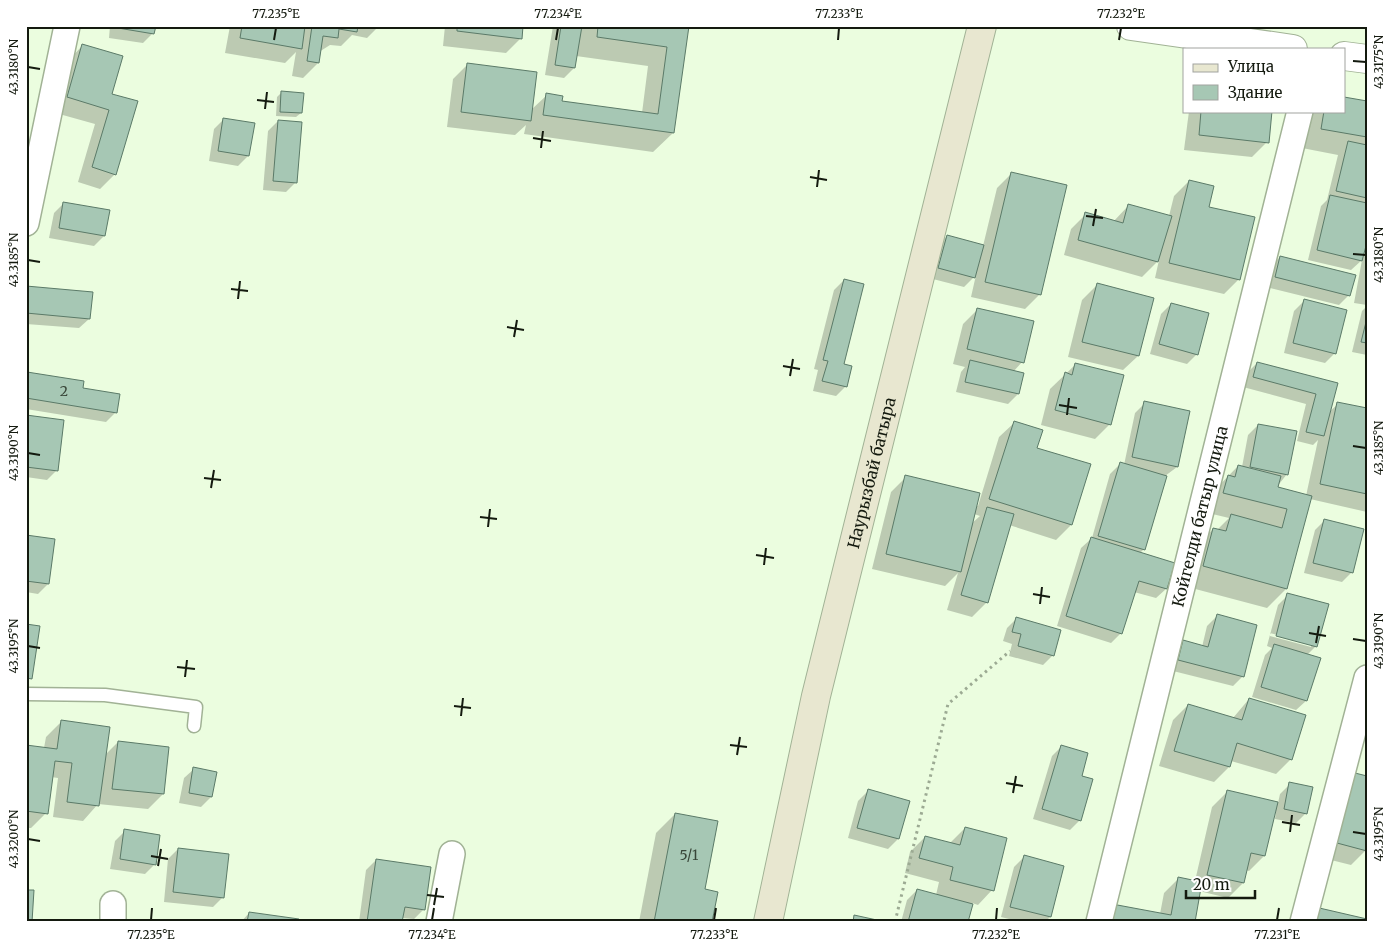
<svg xmlns="http://www.w3.org/2000/svg" width="1393" height="948" viewBox="0 0 1393 948" font-family="Merriweather,serif">
<style>
.shadow{fill:#0003;fill-rule:evenodd}
.building{fill:#a6c7b4;stroke:#5b7a68}
.lines{fill:none;stroke-linecap:round;stroke-linejoin:round}
.service-casing{stroke:#a1b295;stroke-width:15}
.minor-casing{stroke:#a1b295;stroke-width:28}
.tertiary-casing{stroke:#a1b295;stroke-width:30}
.secondary-casing{stroke:#a1b295;stroke-width:30}
.path{stroke:#9caa93;stroke-width:3;stroke-dasharray:2.5 4;stroke-linecap:butt}
.service{stroke:#fff;stroke-width:12}
.minor{stroke:#fff;stroke-width:25}
.tertiary{stroke:#fff;stroke-width:28}
.secondary{stroke:#e8e7d0;stroke-width:28}
.ticks{fill:none;stroke:#141a0f;stroke-width:2}
.labels{text-anchor:middle;stroke-width:4;stroke-linejoin:round;paint-order:stroke}
.number-label{font-size:14px;fill:#384538}
.street-label{font-size:16px;fill:#141a0f;stroke:#fff}
.neatline{fill:none;stroke:#141a0f;stroke-width:2}
.ticks-label{font-size:12px;text-anchor:middle;fill:#141a0f}
</style>
<rect width="100%" height="100%" fill="#ebfddf"/>
<g class="shadow">
<polygon points="110,26 154,26 153,33 143,43 109,38"/>
<polygon points="230,26 379,26 367,38 352,35 341,46 330,45 319,52 318,63 303,78 292,76 296,52 285,63 225,53"/>
<polygon points="445,26 522,26 521,38 506,53 443,46"/>
<polygon points="553,26 688,26 673,133 653,152 524,134 526,125 515,135 447,127 453,79 468,64 531,110 547,95 561,102 642,113 648,66 576,56 574,68 564,78 545,75"/>
<polygon points="82,46 110,95 115,174 100,189 78,182 95,124 52,112 68,61"/>
<polygon points="282,92 301,113 296,117 276,116 277,97"/>
<polygon points="1367,102 1367,237 1365,246 1367,244 1367,305 1354,303 1362,260 1351,270 1308,260 1321,206 1327,200 1338,155 1302,148 1312,111 1344,111"/>
<polygon points="1189,111 1271,111 1267,142 1252,157 1184,150"/>
<polygon points="224,119 248,156 238,166 209,161 214,129"/>
<polygon points="278,121 296,182 286,192 263,190 268,131"/>
<polygon points="1012,173 1040,294 1025,309 971,297 976,275 964,287 929,278 937,246 947,236 983,246 997,188"/>
<polygon points="1189,181 1208,208 1239,279 1224,294 1155,278 1159,260 1142,277 1064,255 1071,229 1086,214 1113,222 1129,205 1169,216 1174,196"/>
<polygon points="64,203 104,236 94,246 49,238 54,213"/>
<polygon points="1280,257 1349,295 1339,305 1266,287 1270,267"/>
<polygon points="844,280 842,365 846,386 836,396 813,391 818,370 814,369 834,290"/>
<polygon points="1097,285 1138,356 1123,370 1068,357 1082,300"/>
<polygon points="26,287 89,319 79,328 26,324"/>
<polygon points="1304,301 1335,353 1325,363 1284,353 1294,311"/>
<polygon points="1171,304 1197,354 1187,364 1150,354 1161,314"/>
<polygon points="1367,306 1367,355 1352,352 1362,311"/>
<polygon points="978,309 1022,362 1013,372 1023,374 1018,394 1008,404 956,392 961,372 965,367 953,364 963,324"/>
<polygon points="1257,363 1336,383 1328,413 1338,404 1367,410 1367,512 1310,499 1286,589 1267,608 1184,586 1194,549 1213,529 1217,530 1229,518 1204,512 1209,496 1238,466 1242,467 1248,435 1258,425 1287,474 1276,488 1306,496 1318,440 1313,445 1297,441 1306,404 1243,387 1247,373"/>
<polygon points="1076,364 1110,424 1095,439 1041,425 1050,389"/>
<polygon points="28,373 81,389 116,412 106,422 26,409"/>
<polygon points="1145,403 1177,467 1165,476 1144,549 1140,553 1166,589 1156,598 1134,592 1121,633 1111,643 1057,626 1081,548 1092,538 1110,474 1120,464 1124,465 1135,413"/>
<polygon points="26,417 57,470 47,480 26,477"/>
<path d="M 1014,423 L 1036,448 L 1090,465 L 1071,525 L 1056,540 L 1009,525 L 987,602 L 972,617 L 947,610 L 958,573 L 945,586 L 872,569 L 891,492 L 906,477 L 978,506 L 999,437 ZM 974,514 L 980,516 L 971,524 Z"/>
<polygon points="1325,520 1352,572 1342,582 1304,573 1315,530"/>
<polygon points="26,536 48,584 38,594 26,592"/>
<path d="M 1288,595 L 1316,646 L 1307,655 L 1306,701 L 1296,710 L 1252,697 L 1265,655 L 1272,648 L 1267,646 L 1278,605 ZM 1270,633 L 1311,644 L 1311,647 L 1270,636 Z"/>
<polygon points="1217,616 1243,676 1233,686 1169,670 1173,652 1183,642 1202,647 1207,626"/>
<polygon points="1017,618 1053,655 1043,665 1009,656 1012,644 1003,641 1007,628"/>
<polygon points="1249,699 1291,759 1276,774 1231,761 1229,767 1214,782 1159,766 1173,720 1188,705 1233,718"/>
<polygon points="61,722 104,756 118,742 163,794 148,809 98,804 83,821 53,817 58,778 51,777 46,813 31,828 26,828 26,746 44,748 46,737"/>
<polygon points="1062,746 1080,820 1070,830 1033,819 1052,756"/>
<polygon points="194,769 211,797 201,807 179,803 184,778"/>
<polygon points="1347,772 1366,850 1351,865 1323,858"/>
<polygon points="1290,784 1306,813 1296,823 1275,819 1276,811 1274,811 1264,856 1249,871 1245,870 1243,883 1228,898 1199,891 1193,922 1160,914 1164,893 1179,878 1195,881 1212,807 1227,792 1278,803 1280,794"/>
<polygon points="868,791 898,839 888,849 848,838 858,801"/>
<polygon points="675,814 704,890 711,922 639,922 656,833"/>
<polygon points="965,828 992,890 978,905 972,903 967,922 901,922 907,900 917,890 936,895 939,882 905,873 910,852 925,837 950,843"/>
<polygon points="125,831 155,864 145,874 110,869 115,841"/>
<polygon points="178,849 223,897 213,907 164,902 168,859"/>
<polygon points="1024,857 1063,867 1050,917 1045,922 1021,922 1001,917 1014,867"/>
<polygon points="376,860 424,909 414,919 402,918 401,922 359,922 366,870"/>
<polygon points="249,913 298,922 241,922"/>
</g>
<g class="building">
<polygon points="118,26 156,26 154,34 118,28"/>
<polygon points="242,26 305,26 302,49 240,38"/>
<polygon points="312,26 358,26 357,32 339,29 338,38 323,36 319,63 307,61"/>
<polygon points="457,26 523,26 522,39 457,31"/>
<polygon points="561,26 582,26 575,68 555,65"/>
<polygon points="598,26 689,26 674,133 543,115 546,93 563,96 562,101 658,114 667,47 597,37"/>
<polygon points="82,44 123,56 112,94 138,101 116,175 92,167 109,110 67,97"/>
<polygon points="467,63 537,72 531,121 461,112"/>
<polygon points="281,91 304,93 302,113 280,112"/>
<polygon points="1344,97 1367,101 1367,137 1321,129 1324,111 1344,111"/>
<polygon points="1201,111 1272,111 1269,143 1199,135"/>
<polygon points="223,118 255,123 249,156 218,151"/>
<polygon points="278,120 302,122 297,183 273,181"/>
<polygon points="1348,141 1367,145 1367,198 1336,191"/>
<polygon points="1011,172 1067,185 1041,295 985,282"/>
<polygon points="1189,180 1214,186 1209,207 1255,217 1240,280 1169,263"/>
<polygon points="1330,195 1367,203 1367,242 1362,261 1317,250"/>
<polygon points="63,202 110,210 105,236 59,228"/>
<polygon points="1128,204 1172,216 1158,262 1078,240 1085,212 1123,223"/>
<polygon points="947,235 984,245 975,278 938,268"/>
<polygon points="1280,256 1356,275 1350,296 1275,277"/>
<polygon points="844,279 864,284 844,364 852,366 847,387 822,381 828,361 823,360"/>
<polygon points="1097,283 1154,298 1139,356 1082,342"/>
<polygon points="26,286 93,292 90,319 26,313"/>
<polygon points="1304,299 1347,310 1336,354 1293,343"/>
<polygon points="1171,303 1209,313 1198,355 1159,344"/>
<polygon points="977,308 1034,321 1024,363 967,349"/>
<polygon points="1367,318 1367,343 1361,342"/>
<polygon points="970,360 1024,373 1019,394 965,382"/>
<polygon points="1257,362 1338,383 1324,436 1306,432 1316,394 1253,377"/>
<polygon points="1075,363 1124,375 1111,425 1055,410 1065,372 1072,375"/>
<polygon points="27,372 84,381 83,388 120,394 117,413 26,398"/>
<polygon points="1144,401 1190,411 1178,467 1132,457"/>
<polygon points="1337,402 1367,408 1367,494 1320,484"/>
<polygon points="26,415 64,420 58,471 26,467"/>
<polygon points="1014,421 1043,430 1037,448 1091,464 1072,525 989,499"/>
<polygon points="1258,424 1297,431 1288,475 1250,467"/>
<polygon points="1120,462 1167,476 1145,550 1098,536"/>
<polygon points="1238,465 1281,476 1278,487 1312,496 1287,589 1203,566 1213,528 1226,531 1231,514 1282,528 1287,509 1223,493 1228,475 1235,477"/>
<polygon points="905,475 980,493 961,572 886,554"/>
<polygon points="987,507 1014,514 988,603 961,595"/>
<polygon points="1324,519 1364,529 1353,573 1313,563"/>
<polygon points="26,535 55,539 49,584 26,581"/>
<polygon points="1091,537 1175,563 1167,589 1139,581 1122,634 1066,616"/>
<polygon points="1287,593 1329,604 1317,647 1276,636"/>
<polygon points="1217,614 1257,625 1244,677 1178,660 1183,640 1208,647"/>
<polygon points="1016,617 1061,630 1054,656 1018,646 1021,634 1012,632"/>
<polygon points="26,624 40,626 32,679 26,678"/>
<polygon points="1274,644 1321,658 1307,701 1261,687"/>
<polygon points="1249,698 1306,715 1292,760 1237,743 1230,767 1174,751 1188,704 1242,720"/>
<polygon points="61,720 110,727 99,806 67,802 72,763 55,761 48,814 26,811 26,745 57,749"/>
<polygon points="118,741 169,747 164,794 112,789"/>
<polygon points="1061,745 1088,753 1082,776 1093,779 1081,821 1042,809"/>
<polygon points="193,767 217,772 212,797 189,793"/>
<polygon points="1347,771 1367,776 1367,851 1337,843 1350,793 1342,791"/>
<polygon points="1289,782 1313,787 1307,814 1284,809"/>
<polygon points="868,789 910,801 899,839 857,828"/>
<polygon points="1227,790 1278,802 1265,856 1251,853 1244,883 1207,875"/>
<polygon points="675,813 718,821 705,889 718,892 712,922 654,922"/>
<polygon points="965,827 1007,838 994,891 950,880 953,867 919,858 925,836 960,845"/>
<polygon points="124,829 160,835 156,865 120,859"/>
<polygon points="178,848 229,854 224,898 173,892"/>
<polygon points="1024,855 1064,866 1051,917 1010,907"/>
<polygon points="376,859 431,867 425,910 405,907 402,922 367,922"/>
<polygon points="1178,877 1202,882 1195,922 1109,922 1112,904 1171,915"/>
<polygon points="917,889 973,904 968,922 908,922"/>
<polygon points="26,890 34,890 32,922 26,922"/>
<polygon points="1315,907 1367,919 1367,922 1311,922"/>
<polygon points="249,912 299,919 299,922 247,922"/>
<polygon points="854,915 886,922 853,922"/>
</g>
<g class="lines">
<defs>
<polyline id="service" points="26,694 105,695 196,707 194,726"/>
<g id="minor">
<polyline points="26,223 67,26"/>
<polyline points="113,922 113,904"/>
<polyline points="439,922 452,854"/>
<path id="s1" d="M 1099,922 L 1300,111"/>
<polyline points="1303,922 1367,678"/>
</g>
<g id="tertiary">
<polyline points="1131,26 1293,49"/>
<polyline points="1344,56 1367,59"/>
</g>
<g id="secondary">
<path id="s2" d="M 768,922 L 816,696 L 982,26"/>
</g>
</defs>
<use href="#service" class="service-casing"/>
<use href="#minor" class="minor-casing"/>
<use href="#tertiary" class="tertiary-casing"/>
<use href="#secondary" class="secondary-casing"/>
<polyline class="path" points="895,922 948,704 1010,651"/>
<use href="#service" class="service"/>
<use href="#minor" class="minor"/>
<use href="#tertiary" class="tertiary"/>
<use href="#secondary" class="secondary"/>
</g>
<path class="ticks" d="M 274,40 L 276,28M 556,40 L 558,28M 838,40 L 839,28M 1119,40 L 1121,28M 1353,61 L 1366,62M 28,67 L 40,69M 257,100 L 274,102M 265,109 L 267,92M 533,138 L 551,141M 541,148 L 543,131M 810,177 L 827,180M 817,187 L 819,170M 1086,216 L 1103,218M 1093,226 L 1096,209M 1353,254 L 1366,255M 28,260 L 40,262M 231,289 L 248,291M 238,299 L 240,281M 507,327 L 524,330M 514,337 L 517,320M 783,366 L 800,369M 790,376 L 793,359M 1059,405 L 1077,408M 1067,415 L 1069,398M 1353,446 L 1366,448M 28,453 L 40,455M 204,478 L 221,480M 211,488 L 214,470M 480,517 L 497,519M 488,527 L 490,509M 756,555 L 774,558M 764,565 L 766,548M 1033,594 L 1050,597M 1040,604 L 1042,587M 1309,633 L 1326,636M 1353,639 L 1366,641M 1316,643 L 1319,626M 28,646 L 40,648M 177,667 L 195,669M 185,677 L 187,660M 454,706 L 471,708M 461,716 L 463,698M 730,745 L 747,747M 737,755 L 740,737M 1006,783 L 1023,786M 1013,793 L 1016,776M 1282,822 L 1300,825M 1290,832 L 1292,815M 1353,832 L 1366,834M 28,839 L 40,841M 151,856 L 168,859M 158,866 L 161,849M 427,895 L 444,897M 434,905 L 437,888M 151,920 L 152,908M 432,920 L 434,908M 714,920 L 716,908M 996,920 L 997,908M 1277,920 L 1279,908"/>
<g class="labels">
<g class="number-label">
<text x="64" y="396">2</text>
<text x="689" y="860">5/1</text>
</g>
<g class="street-label">
<text dy="6" stroke="none"><textPath href="#s2" startOffset="461">Наурызбай батыра</textPath></text>
<text dy="6" stroke="none"><textPath href="#s1" startOffset="418">Койгелди батыр улица</textPath></text>
</g>
</g>
<rect width="1393" height="948" fill="none" stroke="#ffffff" stroke-width="55"/>
<rect x="1183" y="48" width="162" height="65" fill="#ffffff" stroke="#a1a39f"/>
<rect x="1193" y="64" width="25" height="8" fill="#e8e7d0" stroke="#a1a39f"/>
<text x="1228" y="72" font-size="15" fill="#141a0f">Улица</text>
<rect x="1193" y="85" width="25" height="15" fill="#a6c7b4" stroke="#a1a39f"/>
<text x="1228" y="98" font-size="15" fill="#141a0f">Здание</text>
<path d="M1186 890v8h69v-8" fill="none" stroke="#141a0f" stroke-width="2.5"/>
<text x="1193" y="890" font-size="15" fill="#141a0f" stroke="#ffffff" stroke-width="4" paint-order="stroke">20 m</text>
<rect x="28" y="28" width="1338" height="892" class="neatline"/>
<g class="ticks-label">
<text x="276" y="18">77.235°E</text>
<text x="558" y="18">77.234°E</text>
<text x="839" y="18">77.233°E</text>
<text x="1121" y="18">77.232°E</text>
<text transform="translate(1379 62) rotate(-90)" y="4">43.3175°N</text>
<text transform="translate(14 67) rotate(-90)" y="4">43.3180°N</text>
<text transform="translate(1379 255) rotate(-90)" y="4">43.3180°N</text>
<text transform="translate(14 260) rotate(-90)" y="4">43.3185°N</text>
<text transform="translate(1379 448) rotate(-90)" y="4">43.3185°N</text>
<text transform="translate(14 453) rotate(-90)" y="4">43.3190°N</text>
<text transform="translate(1379 641) rotate(-90)" y="4">43.3190°N</text>
<text transform="translate(14 646) rotate(-90)" y="4">43.3195°N</text>
<text transform="translate(1379 834) rotate(-90)" y="4">43.3195°N</text>
<text transform="translate(14 839) rotate(-90)" y="4">43.3200°N</text>
<text x="151" y="939">77.235°E</text>
<text x="432" y="939">77.234°E</text>
<text x="714" y="939">77.233°E</text>
<text x="996" y="939">77.232°E</text>
<text x="1277" y="939">77.231°E</text>
</g>
</svg>
